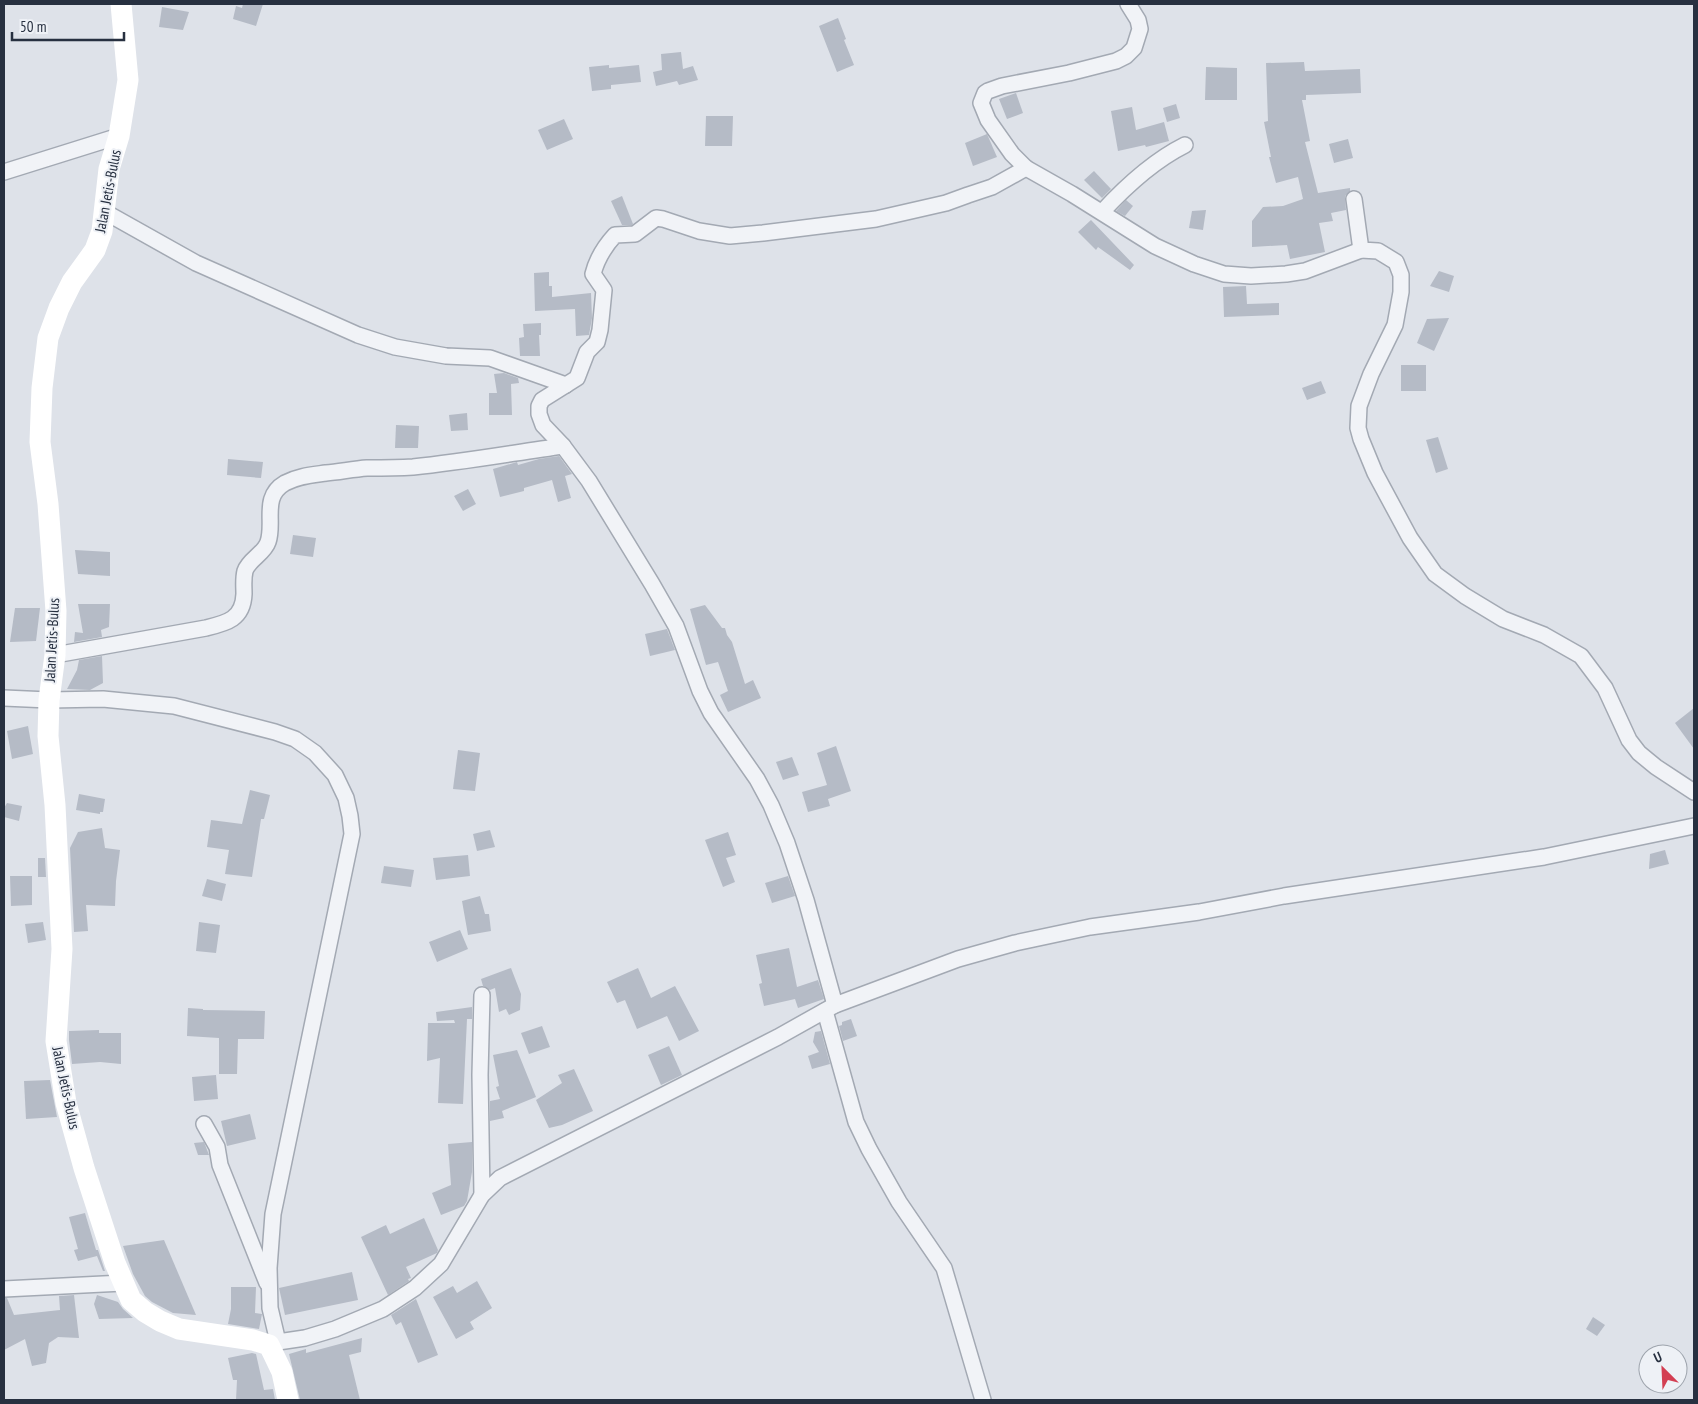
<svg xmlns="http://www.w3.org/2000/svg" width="1698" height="1404" viewBox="0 0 1698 1404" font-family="'PT Sans Narrow',sans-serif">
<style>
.building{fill:#b5bbc6}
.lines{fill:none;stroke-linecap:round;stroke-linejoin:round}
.street-casing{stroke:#a3a9b3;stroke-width:18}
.street{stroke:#f1f3f7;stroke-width:15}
.secondary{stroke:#fff;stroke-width:21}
.labels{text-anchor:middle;stroke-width:4;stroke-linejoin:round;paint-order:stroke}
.street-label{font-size:15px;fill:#273040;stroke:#eef1f6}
</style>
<rect width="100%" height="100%" fill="#dee2e9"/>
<g class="building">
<polygon points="243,4 263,4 256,26 233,19 236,6 242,8"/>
<polygon points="162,7 189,12 183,30 159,27"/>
<polygon points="838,18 846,39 844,40 854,65 837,72 819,26"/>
<polygon points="681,52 683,69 693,66 698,80 679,85 677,81 656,86 653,72 662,70 661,54"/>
<polygon points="1304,62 1305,71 1360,69 1361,93 1306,95 1306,100 1302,100 1310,141 1305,142 1318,193 1350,188 1350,191 1345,196 1346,210 1331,213 1333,221 1319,223 1325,252 1290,259 1287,245 1252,247 1252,221 1263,207 1283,206 1303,199 1298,177 1276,183 1269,157 1271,157 1264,122 1268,121 1266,63"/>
<polygon points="609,65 609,68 639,65 641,82 611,85 611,89 592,91 589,67"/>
<polygon points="1206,67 1237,68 1237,100 1205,100"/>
<polygon points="1016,93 1023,113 1007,119 999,99"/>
<polygon points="1176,104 1180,118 1167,122 1163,108"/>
<polygon points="1132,107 1136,130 1164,122 1169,141 1146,147 1145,145 1118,151 1111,111"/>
<polygon points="706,116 733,116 732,146 705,146"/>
<polygon points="564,119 573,139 547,150 538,130"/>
<polygon points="987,134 997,157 973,166 965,143"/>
<polygon points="1348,139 1353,158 1334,163 1329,144"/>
<polygon points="1094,171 1111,189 1102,198 1084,180"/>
<polygon points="622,196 633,224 632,225 622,225 611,201"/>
<polygon points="1126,200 1133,206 1125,216 1116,211"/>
<polygon points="1206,210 1203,230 1189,228 1192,211"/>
<polygon points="1091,220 1134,265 1130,270 1098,247 1096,250 1078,232"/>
<polygon points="1439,271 1454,276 1449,292 1430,286"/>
<polygon points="549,272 549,286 552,286 552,297 591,293 592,318 589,335 576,336 575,309 535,311 534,273"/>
<polygon points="1246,286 1247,304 1279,303 1279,315 1224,317 1223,287"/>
<polygon points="1449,318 1434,351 1417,343 1427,319"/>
<polygon points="541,323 541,335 539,335 540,356 520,356 519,338 524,337 523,324"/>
<rect x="1401" y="365" width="25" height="26"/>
<polygon points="504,373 518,378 519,383 511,384 512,415 489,415 489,393 497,393 494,374"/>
<polygon points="1321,381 1326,393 1307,400 1302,388"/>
<polygon points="467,413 468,430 451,431 449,415"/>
<polygon points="396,425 419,426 418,448 395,448"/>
<polygon points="1438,437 1448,469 1436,473 1426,440"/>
<polygon points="559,456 572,474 565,476 571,498 558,502 552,480 524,488 524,491 500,497 493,469 517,462 518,465 539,459"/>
<polygon points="228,459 263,462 261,478 227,475"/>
<polygon points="468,489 476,504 463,511 454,496"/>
<polygon points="293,535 316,538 313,557 290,554"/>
<polygon points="75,550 110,552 110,576 78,574"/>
<polygon points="78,604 110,604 109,627 101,630 102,637 74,642 75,632 83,633"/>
<polygon points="705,605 722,628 725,628 727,635 732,642 745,684 753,680 761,698 728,712 720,695 728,691 718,662 706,665 690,609"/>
<polygon points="15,608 40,608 36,641 10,642"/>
<polygon points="667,629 675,650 650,656 645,634"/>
<polygon points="102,656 103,683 90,690 67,689 77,670 79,660"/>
<polygon points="1694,708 1694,749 1675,723"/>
<polygon points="28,726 33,754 12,759 7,731"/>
<polygon points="836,746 851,791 828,799 830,806 808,812 802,792 827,785 817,753"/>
<polygon points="458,750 480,753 475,791 453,789"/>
<polygon points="792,757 799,775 783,780 776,762"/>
<polygon points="250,790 270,795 264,819 261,819 252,877 225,874 229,850 207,847 211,820 242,824"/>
<polygon points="79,794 105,799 103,812 100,812 100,814 76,810"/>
<polygon points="7,803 22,806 19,821 4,817 4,808"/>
<polygon points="102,828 105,848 120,850 116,881 115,906 86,905 88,931 74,932 70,848 78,832"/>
<polygon points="490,830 495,847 477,851 473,834"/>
<polygon points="728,832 736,855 726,858 735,882 723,887 705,840"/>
<polygon points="1665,850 1669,864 1649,869 1650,854"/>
<polygon points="468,855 470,876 436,880 433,858"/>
<polygon points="38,858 45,858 46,877 38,877"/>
<polygon points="384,866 414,870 411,887 381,883"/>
<polygon points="10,876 32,876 32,905 11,906"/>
<polygon points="788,876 795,896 772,903 765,883"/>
<polygon points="207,879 226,884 222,901 202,896"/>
<polygon points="480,896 485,914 489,914 491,931 468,935 462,901"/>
<polygon points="43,922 46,940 28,943 25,924"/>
<polygon points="199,922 220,925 216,953 196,951"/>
<polygon points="460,930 468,949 437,962 429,942"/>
<polygon points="789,948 797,987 818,980 824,999 798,1008 795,999 764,1006 759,984 762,983 756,955"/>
<polygon points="511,968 521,994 520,1010 509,1015 506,1009 499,1012 495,988 490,990 483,986 481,979"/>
<polygon points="638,968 651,998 675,986 699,1031 679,1041 667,1016 637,1029 625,1000 617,1003 607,982"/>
<polygon points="472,1007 472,1019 467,1019 463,1104 438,1103 440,1058 427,1061 428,1023 455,1023 454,1020 437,1021 436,1012"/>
<polygon points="188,1008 203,1009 203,1010 265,1011 264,1039 238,1039 237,1074 219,1074 219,1038 187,1036"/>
<polygon points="851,1019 857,1036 843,1041 839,1026 842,1025 842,1022"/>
<polygon points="542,1026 550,1047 529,1054 521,1033"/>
<polygon points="99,1030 99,1033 121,1033 121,1064 100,1062 72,1064 69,1040 69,1031"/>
<polygon points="821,1031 830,1064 812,1069 808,1056 819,1052 813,1042 815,1032"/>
<polygon points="669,1046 682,1075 661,1085 648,1055"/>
<polygon points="517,1050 536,1097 502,1111 504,1118 490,1121 490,1101 500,1099 496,1087 499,1086 493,1055"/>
<polygon points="574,1069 593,1111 562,1125 549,1128 536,1100 562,1083 558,1075"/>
<polygon points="216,1075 218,1099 194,1101 192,1077"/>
<polygon points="50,1080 57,1117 26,1119 24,1081"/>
<polygon points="250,1114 256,1139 227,1146 221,1121"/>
<polygon points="204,1142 209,1155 198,1155 194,1143"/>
<polygon points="472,1142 472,1172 467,1201 464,1206 441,1215 432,1193 451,1185 448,1144"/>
<polygon points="85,1213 96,1250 98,1250 105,1271 103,1271 97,1256 78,1261 74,1250 78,1249 69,1217"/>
<polygon points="424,1218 438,1250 437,1253 406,1267 411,1278 408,1279 409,1281 388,1295 361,1237 386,1225 390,1234"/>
<polygon points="164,1240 196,1315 173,1313 152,1302 145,1296 133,1274 123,1246"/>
<polygon points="352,1272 358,1300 285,1315 279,1288"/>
<polygon points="477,1281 492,1308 470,1322 474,1329 456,1339 433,1297 453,1286 457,1293"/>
<polygon points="231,1287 256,1287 255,1313 262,1314 259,1329 228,1324 231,1309"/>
<polygon points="74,1295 79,1338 58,1337 49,1343 46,1363 32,1366 25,1339 4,1350 4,1298 7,1298 14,1315 60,1310 59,1296"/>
<polygon points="97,1295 118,1302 123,1309 133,1318 99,1319 94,1304"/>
<polygon points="416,1299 438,1355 418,1363 401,1322 396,1325 391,1315"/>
<polygon points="1593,1317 1605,1325 1597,1336 1586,1329"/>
<polygon points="362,1338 361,1352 349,1355 360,1400 300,1400 289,1354 306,1349 306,1353"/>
<polygon points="252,1353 256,1354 264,1390 273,1389 275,1400 236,1400 237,1380 233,1380 228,1358"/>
</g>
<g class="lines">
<defs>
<g id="street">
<polyline points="1128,4 1138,20 1140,29 1134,48 1126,56 1116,61 1069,73 1002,86 988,91 985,93 981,103 988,120 1012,154 1026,168 1072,194 1155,246 1194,264 1224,274 1251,276 1286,274 1305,271 1361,250"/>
<polyline points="4,172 119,136"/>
<polyline points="1354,199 1361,250 1378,251 1396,262 1401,275 1401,292 1395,325 1371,374 1359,406 1358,428 1361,439 1375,473 1410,538 1435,574 1465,596 1503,619 1544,635 1581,656 1605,688 1629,740 1639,753 1656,767 1694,792"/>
<polyline points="105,212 196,263 358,335 395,347 446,356 490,358 566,385"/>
<path d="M 1102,212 C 1126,186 1153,161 1185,145"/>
<path d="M 55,655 L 206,628 C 227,623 243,619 244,594 C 244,586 243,579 245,571 C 249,559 264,554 268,542 C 275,522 261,497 285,483 C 298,476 312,475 326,473 C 339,472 353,469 367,468 C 382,468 397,468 413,467 C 463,462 513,453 563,446"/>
<polyline points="4,698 49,700 103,699 174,706 275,732 295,739 315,753 335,775 346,798 350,816 352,834 273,1214 269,1268 270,1308 278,1342"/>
<polyline points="482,995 480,1075 482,1195"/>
<path d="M 835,1005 L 806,900 L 787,843 L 771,805 L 757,779 L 711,713 L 700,691 L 676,626 L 652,584 L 589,481 L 563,446 L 543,425 L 539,414 L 539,406 L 542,400 L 577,378 L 587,352 L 597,342 L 600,330 L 604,290 L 593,274 C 597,258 604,247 615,235 L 635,234 L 656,218 L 663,219 L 699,231 L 730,236 L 763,233 L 876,219 L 946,203 L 968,195 L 992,187 L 1026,168"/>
<polyline points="825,1011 856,1122 869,1149 899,1202 944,1268 983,1400"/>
<polyline points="204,1124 217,1147 220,1165 267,1283"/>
<polyline points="4,1289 123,1283"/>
<polyline points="269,1345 278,1342 305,1338 335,1329 383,1309 415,1288 441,1264 482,1195 500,1178 778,1037 835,1005 958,959 1015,943 1090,927 1199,912 1284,896 1544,857 1694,826"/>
</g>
</defs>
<use href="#street" class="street-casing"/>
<use href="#street" class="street"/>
<polyline class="secondary" points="121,4 128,80 119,136 109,169 102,231 95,250 72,282 59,308 48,338 42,388 40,442 48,504 56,611 55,655 49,700 48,736 55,805 62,949 56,1041 66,1103 84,1168 115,1263 131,1300 145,1312 160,1321 179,1329 253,1340 269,1345 282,1372 288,1400"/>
</g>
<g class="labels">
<g class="street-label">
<text transform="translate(108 191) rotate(-79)" y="5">Jalan Jetis-Bulus</text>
<text transform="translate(52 640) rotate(-87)" y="5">Jalan Jetis-Bulus</text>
<text transform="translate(66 1088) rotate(78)" y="5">Jalan Jetis-Bulus</text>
</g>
</g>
<rect width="1698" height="1404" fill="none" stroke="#273040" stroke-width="10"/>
<g transform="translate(1663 1369) rotate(336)"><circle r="24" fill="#eef1f6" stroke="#9ea4ad"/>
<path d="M0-4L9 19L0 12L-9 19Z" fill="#d33e52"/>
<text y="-8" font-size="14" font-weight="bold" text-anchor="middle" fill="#273040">U</text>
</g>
<path d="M12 32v8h112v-8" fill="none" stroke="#273040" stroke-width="2.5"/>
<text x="20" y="32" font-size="15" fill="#273040" stroke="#eef1f6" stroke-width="4" paint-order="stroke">50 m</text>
</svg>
